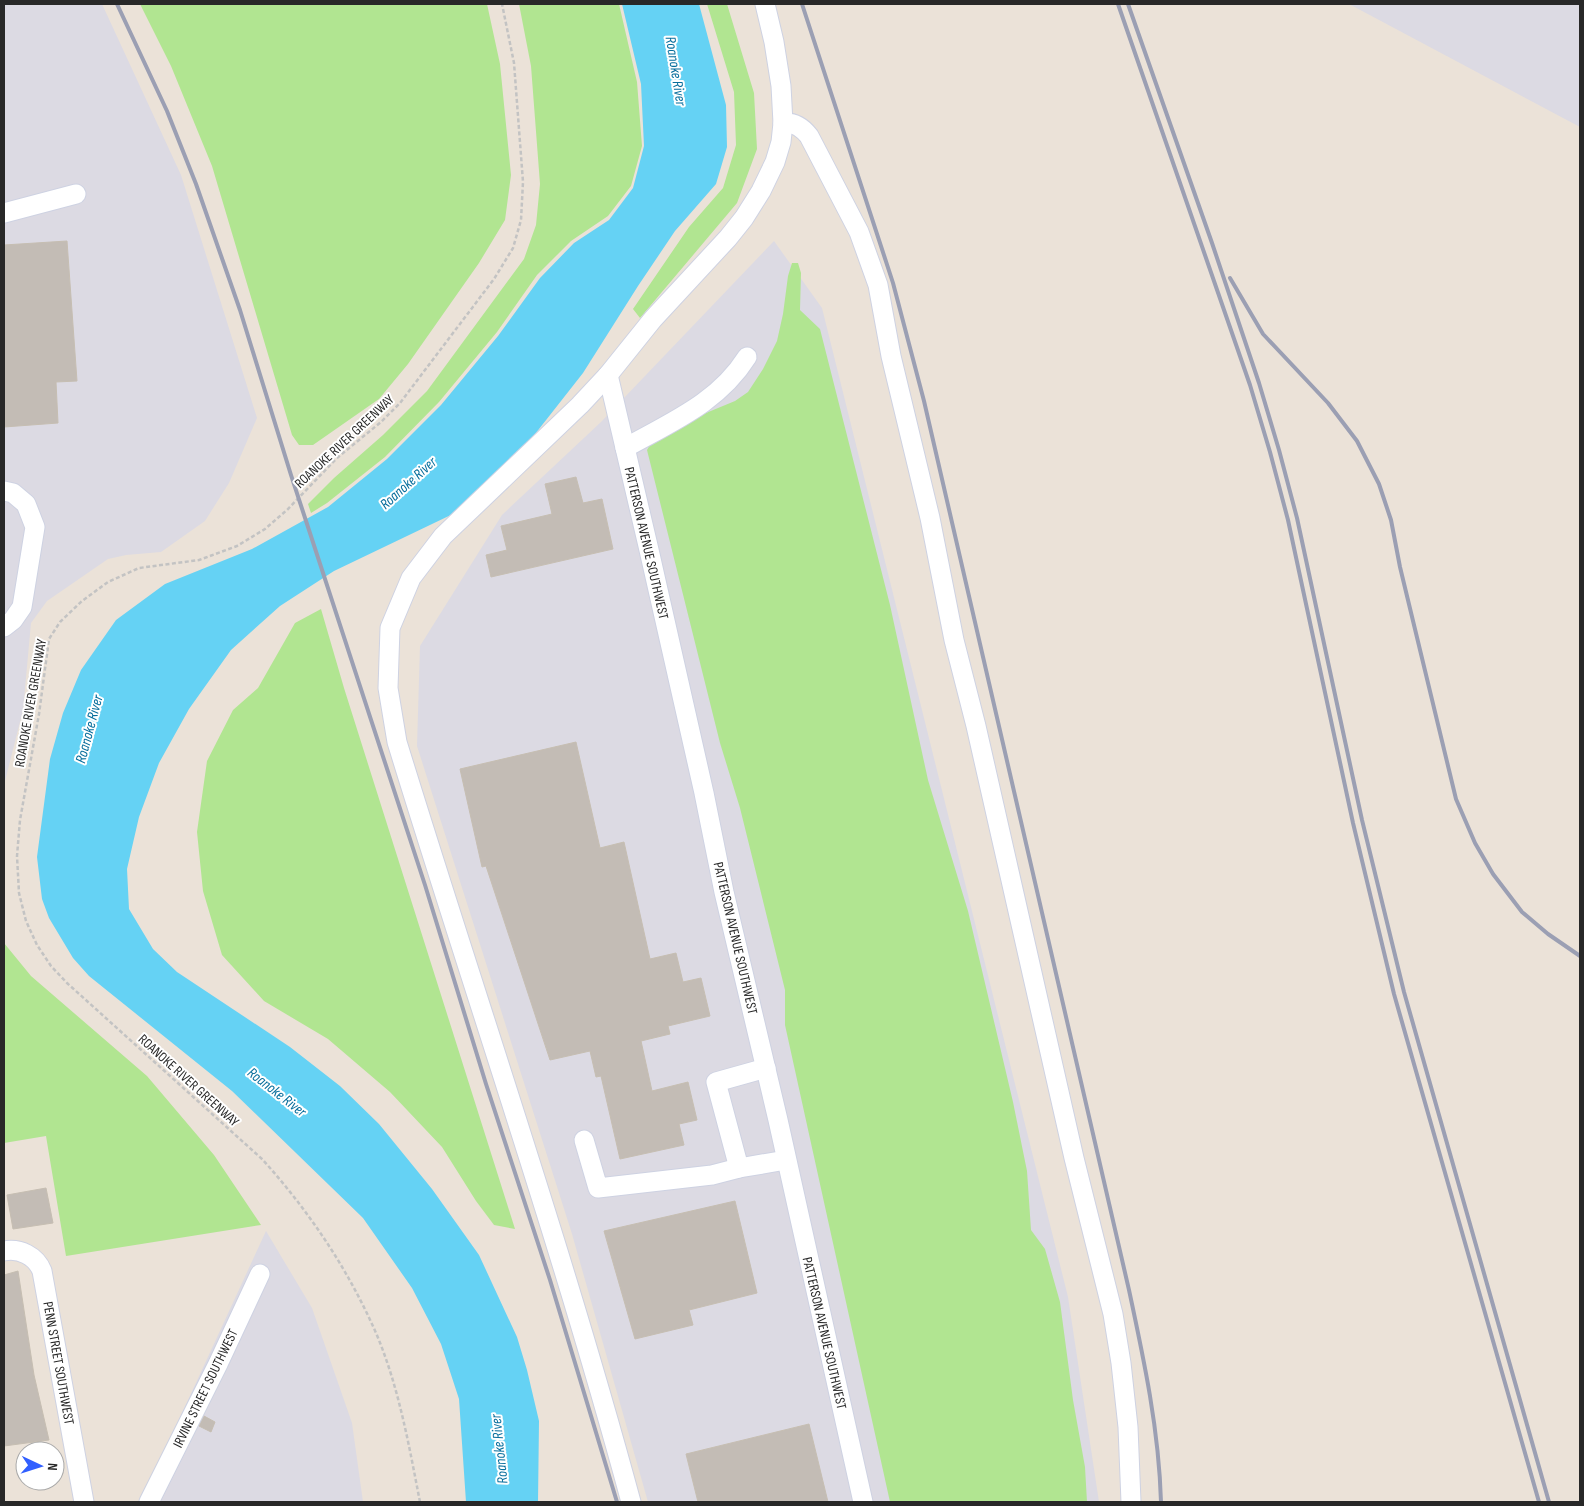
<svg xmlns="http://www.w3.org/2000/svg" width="1584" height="1506" viewBox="0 0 1584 1506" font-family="'Sofia Sans Condensed',sans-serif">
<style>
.industrial{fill:#dcdae3}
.green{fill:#b1e591}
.water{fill:#65d2f4}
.building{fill:#c3bcb5;stroke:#c6beb2}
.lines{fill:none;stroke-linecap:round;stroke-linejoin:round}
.minor-casing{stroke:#ced2e2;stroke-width:21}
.path{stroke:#c3c3c3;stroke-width:2.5;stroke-dasharray:4 2.5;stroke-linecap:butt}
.minor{stroke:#fff;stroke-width:19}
.rail{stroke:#9b9fb3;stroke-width:4}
.labels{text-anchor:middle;stroke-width:4;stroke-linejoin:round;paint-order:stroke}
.street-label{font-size:14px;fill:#282828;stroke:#fff}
.water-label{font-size:15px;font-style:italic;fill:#076e9c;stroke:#fff}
</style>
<rect width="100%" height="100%" fill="#ebe2d8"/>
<g class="industrial">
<polygon points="4,4 102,4 181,175 257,418 229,483 205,521 161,552 126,555 108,559 47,601 31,623 23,710 4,785"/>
<polygon points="1349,4 1580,4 1580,127"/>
<polygon points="774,241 822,308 1068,1297 1099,1502 648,1502 572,1234 417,746 420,646 502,515 601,422"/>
<polygon points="266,1231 312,1308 352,1423 363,1502 141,1502"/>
</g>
<g class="green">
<polygon points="140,4 487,4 500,64 511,175 505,220 479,263 408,364 379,399 313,445 299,445 292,435 212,166 171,66"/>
<polygon points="519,4 619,4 637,82 642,146 631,186 608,216 571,241 537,275 497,332 439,402 385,457 327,503 311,513 308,504 334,478 383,435 427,391 524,259 536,225 540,184 531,66"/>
<polygon points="707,4 727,4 754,93 757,149 737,203 640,318 633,309 689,227 723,188 736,145 734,92"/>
<polygon points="792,263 798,263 801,273 800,310 820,329 890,605 928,780 968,911 1013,1102 1027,1171 1031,1230 1045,1249 1060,1302 1073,1400 1085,1467 1087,1502 890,1502 785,1025 785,990 740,808 720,743 647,450 653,440 689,420 735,401 748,392 763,369 777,341 783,314 788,276"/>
<polygon points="321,609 344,688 515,1229 494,1225 476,1201 442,1147 390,1092 328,1039 264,1001 222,955 203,891 197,832 207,761 233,710 258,688 295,623"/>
<polygon points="4,943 31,976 147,1076 214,1155 261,1225 66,1256 46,1136 4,1143"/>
</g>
<polygon class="water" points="622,4 699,4 726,105 727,147 716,184 675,231 638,286 583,373 528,443 455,513 334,571 280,606 231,650 189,709 159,763 139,817 127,869 129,909 153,949 177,972 290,1047 340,1086 379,1124 432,1189 479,1255 517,1337 527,1370 539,1421 538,1502 466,1502 459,1399 441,1344 412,1288 363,1218 232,1091 89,976 73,958 49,918 42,899 37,857 50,759 63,713 81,670 116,620 165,584 252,549 328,507 387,459 441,405 498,336 540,278 574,243 609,220 633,188 644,146 641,84"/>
<g class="building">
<polygon points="67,241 77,381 56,382 58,423 4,427 4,245"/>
<polygon points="576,477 583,503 602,499 613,549 491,577 486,555 507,550 501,526 552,514 545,484"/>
<polygon points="576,742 600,848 624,842 650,959 676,953 683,982 701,978 710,1016 668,1026 670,1034 641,1041 652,1091 688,1082 697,1120 679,1124 684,1145 620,1159 601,1076 596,1077 590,1051 550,1060 486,866 482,867 460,769"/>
<polygon points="46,1188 53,1223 13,1229 7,1195"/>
<polygon points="735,1201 757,1293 689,1310 693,1325 635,1339 604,1231"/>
<polygon points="18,1271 34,1375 49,1440 4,1446 4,1275"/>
<polygon points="204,1416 215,1422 211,1432 199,1426"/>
<polygon points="809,1424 828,1502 698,1502 686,1454"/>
</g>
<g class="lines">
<defs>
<g id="minor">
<path d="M 783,123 C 794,122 802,127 809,136 L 859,232 L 878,285 L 891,356 L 930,518 L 954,640 L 976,726 L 1074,1158 L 1113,1314 L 1121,1363 L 1128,1427 L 1131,1502"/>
<polyline points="4,213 76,194"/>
<polyline points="608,375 649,550 704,793 724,892 778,1120 863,1502"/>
<path d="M 625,448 C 671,422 718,403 747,357"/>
<polyline points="4,491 13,493 26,504 35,527 22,607 13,620 4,627"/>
<polyline points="766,1068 716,1082 739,1168 786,1160"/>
<polyline points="584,1140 598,1188 712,1175 739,1168"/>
<path d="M 4,1251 C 20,1248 36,1256 42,1271 L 84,1502"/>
<polyline points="149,1502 218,1364 260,1274"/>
<path d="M 631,1502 C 562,1247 475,996 397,742 L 388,688 L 390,628 L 411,578 L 443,536 L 580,405 L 608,375 L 653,319 L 728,238 L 744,218 L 761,191 L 775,162 L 781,142 L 783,123 L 781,86 L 774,42 L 765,4"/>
</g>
</defs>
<use href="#minor" class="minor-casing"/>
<path class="path" d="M 420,1502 C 409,1446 399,1387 376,1333 C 348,1269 309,1211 262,1159 L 67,983 L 51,966 L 37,945 L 26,921 L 19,893 L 17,856 L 20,820 L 39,714 L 49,639 L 60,622 L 82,601 L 108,582 L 139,568 L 199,560 L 237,546 L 265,529 L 287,510 L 337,458 L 381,422 L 400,403 L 494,279 L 513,248 L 521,220 L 523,182 L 514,63 L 502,4"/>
<use href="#minor" class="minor"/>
<g class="rail">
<polyline points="117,4 167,111 196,184 240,310 291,475 425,885 486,1084 550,1280 617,1502"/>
<path d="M 802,4 L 893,283 L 924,401 L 1129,1290 C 1144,1360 1159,1430 1161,1502"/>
<polyline points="1118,4 1250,385 1270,452 1288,520 1353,823 1394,994 1539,1502"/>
<polyline points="1128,4 1212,243 1259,383 1279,450 1297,518 1362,820 1404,992 1549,1502"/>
<polyline points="1230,278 1263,334 1328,403 1357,441 1379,484 1391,520 1400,567 1456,799 1475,843 1493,874 1522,912 1548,934 1580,956"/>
</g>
</g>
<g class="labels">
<g class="street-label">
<text transform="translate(344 441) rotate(-43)" y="5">ROANOKE RIVER GREENWAY</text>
<text transform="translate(647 543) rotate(77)" y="5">PATTERSON AVENUE SOUTHWEST</text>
<text transform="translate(30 703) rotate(-80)" y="5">ROANOKE RIVER GREENWAY</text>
<text transform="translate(736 938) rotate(77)" y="5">PATTERSON AVENUE SOUTHWEST</text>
<text transform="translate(189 1080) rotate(42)" y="5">ROANOKE RIVER GREENWAY</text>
<text transform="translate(825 1333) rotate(77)" y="5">PATTERSON AVENUE SOUTHWEST</text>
<text transform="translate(59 1363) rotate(80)" y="5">PENN STREET SOUTHWEST</text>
<text transform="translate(205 1388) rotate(-64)" y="5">IRVINE STREET SOUTHWEST</text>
</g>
<g class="water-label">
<text transform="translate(676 71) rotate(81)" y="5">Roanoke River</text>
<text transform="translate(408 483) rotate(-42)" y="5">Roanoke River</text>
<text transform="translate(89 729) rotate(-75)" y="5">Roanoke River</text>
<text transform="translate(277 1092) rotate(38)" y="5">Roanoke River</text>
<text transform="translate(499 1449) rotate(-96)" y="5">Roanoke River</text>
</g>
</g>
<rect width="1584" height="1506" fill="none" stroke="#282828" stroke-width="10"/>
<g transform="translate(40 1466) rotate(94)"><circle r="24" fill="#ffffff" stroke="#a9a9a9"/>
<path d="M0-4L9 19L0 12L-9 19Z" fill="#315fff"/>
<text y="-8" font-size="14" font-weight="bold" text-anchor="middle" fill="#282828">N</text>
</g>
</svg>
